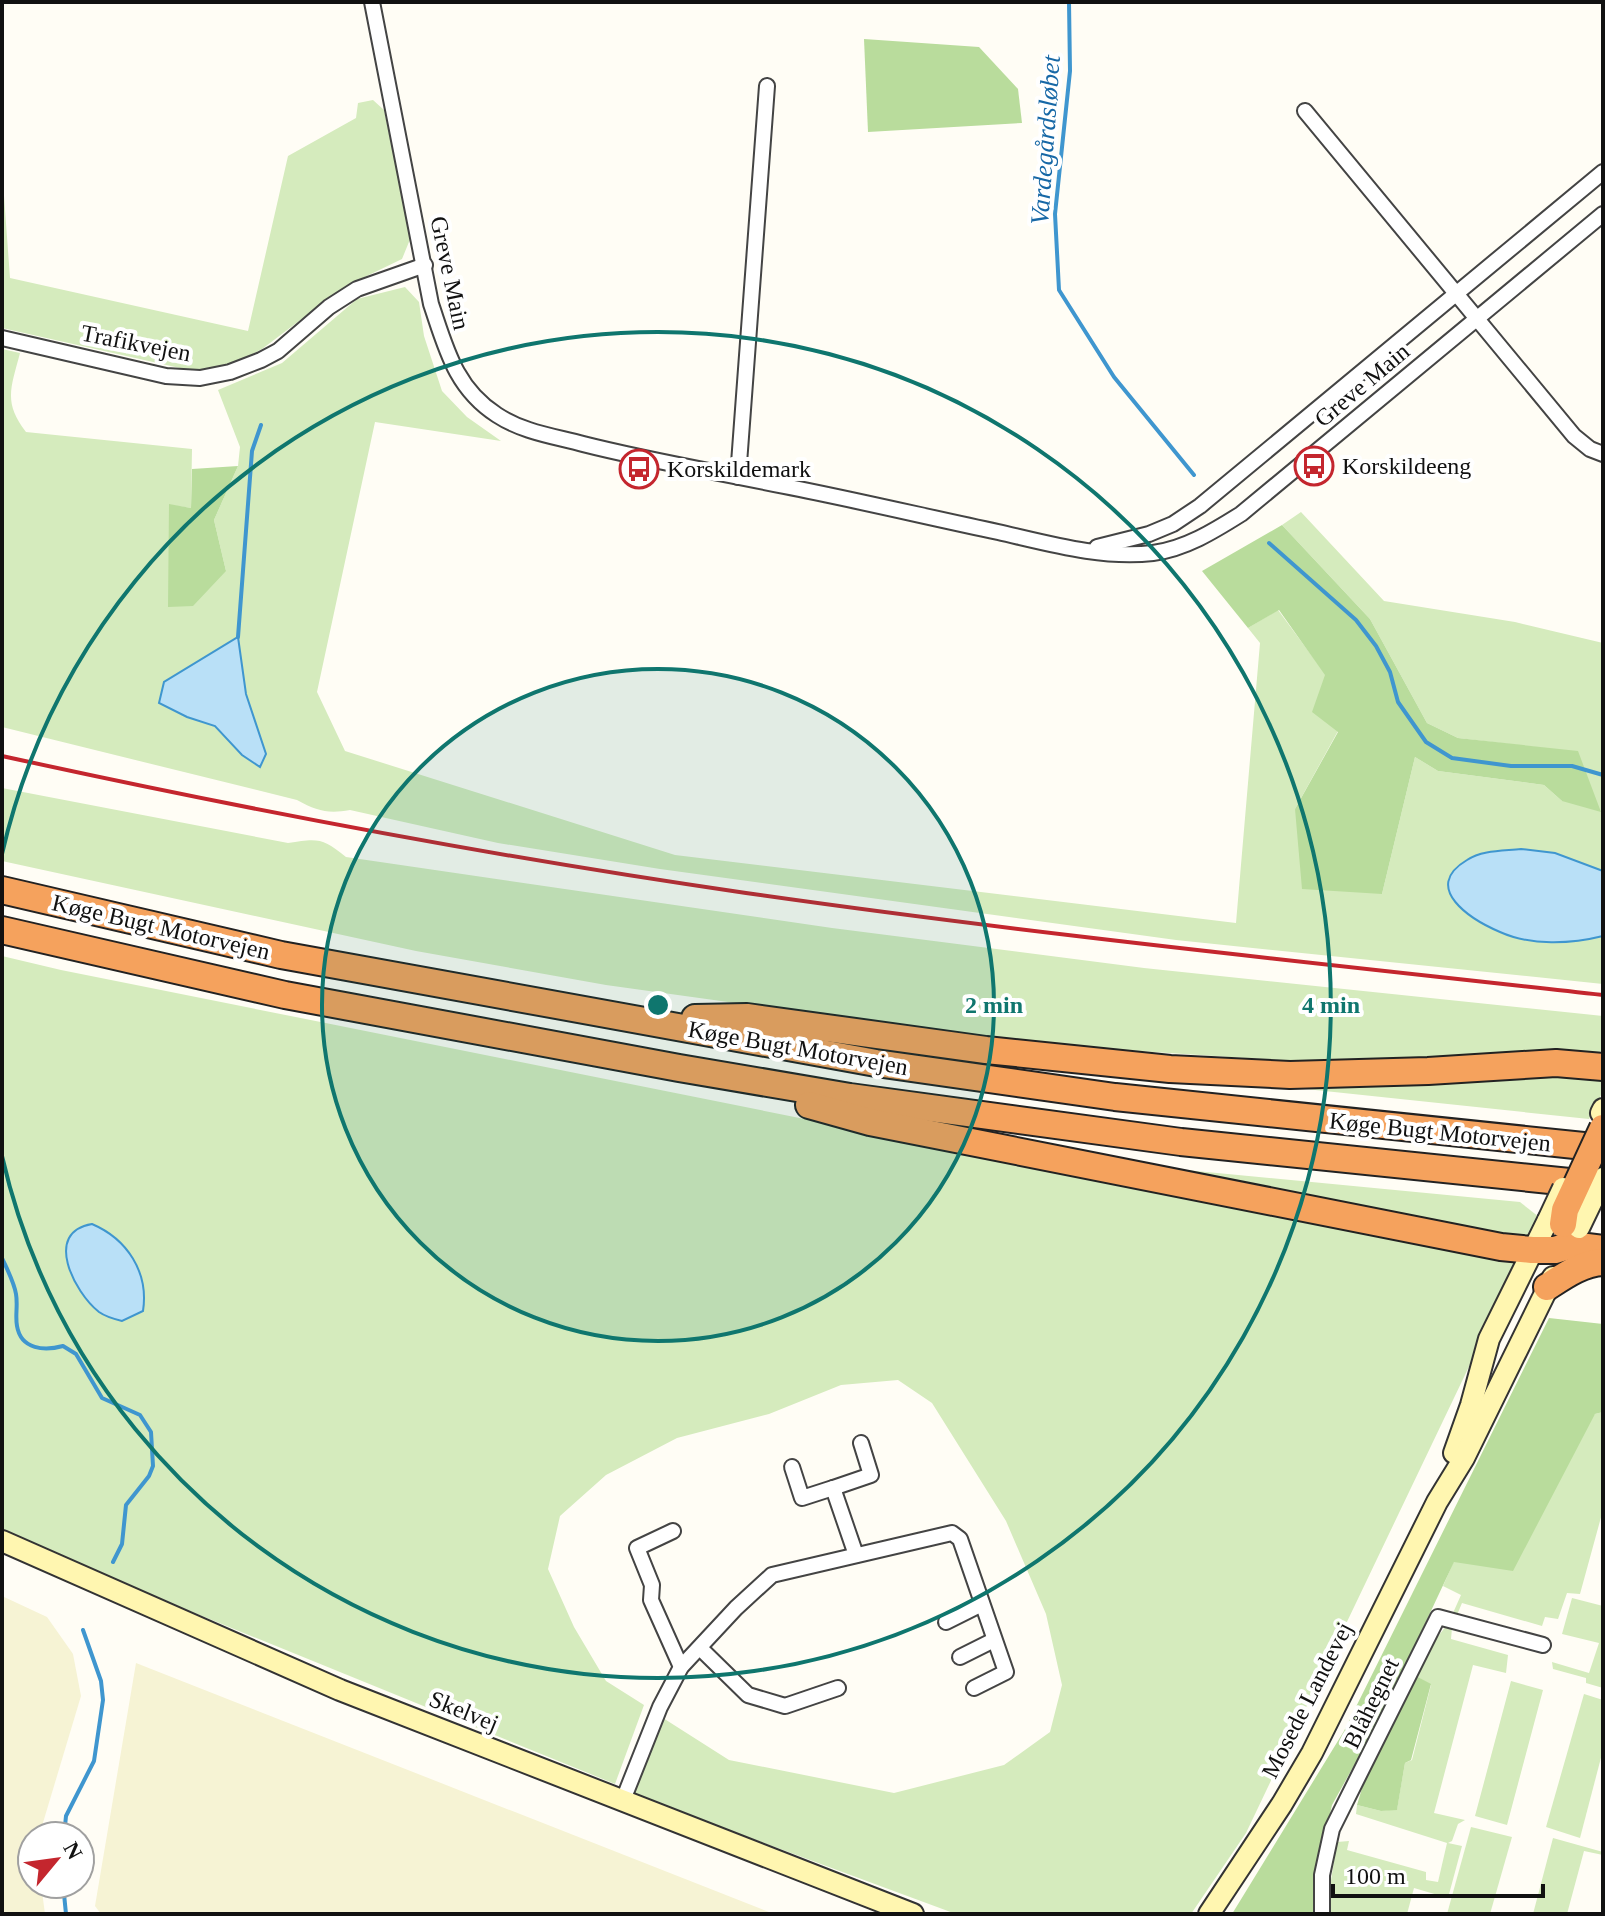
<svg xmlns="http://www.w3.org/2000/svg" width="1605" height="1916" viewBox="0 0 1605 1916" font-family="Georgia,serif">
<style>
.farmland{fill:#f6f3d4}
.green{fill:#d5ebbd}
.forest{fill:#b9dc9c}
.water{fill:#b9e0f7;stroke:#3f96cf;stroke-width:2}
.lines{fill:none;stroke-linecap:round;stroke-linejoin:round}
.stream{stroke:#3f96cf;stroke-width:4}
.street-casing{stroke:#444;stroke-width:18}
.secondary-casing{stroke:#333;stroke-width:24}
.highway-casing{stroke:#222;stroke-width:30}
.street{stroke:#fff;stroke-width:14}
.secondary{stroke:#fff6b0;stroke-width:20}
.highway{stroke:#f5a25d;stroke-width:26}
.rail{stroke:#c4262e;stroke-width:4}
.secondary-bridge-casing{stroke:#333;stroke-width:24;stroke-linecap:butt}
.highway-bridge-casing{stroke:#222;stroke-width:30;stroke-linecap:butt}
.secondary-bridge{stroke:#fff6b0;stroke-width:20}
.highway-bridge{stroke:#f5a25d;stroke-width:26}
.ring{fill:none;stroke:#0f766e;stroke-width:4}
.labels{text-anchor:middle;stroke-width:8;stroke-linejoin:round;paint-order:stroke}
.street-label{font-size:24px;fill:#111;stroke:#fff}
.poi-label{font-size:24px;fill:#111;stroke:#fff;text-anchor:start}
.water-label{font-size:26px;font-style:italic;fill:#1768a6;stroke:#fff}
.centre{fill:#0f766e;stroke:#fff;stroke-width:4}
.ring-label{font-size:24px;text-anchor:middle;font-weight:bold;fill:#0f766e;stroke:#fff;stroke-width:8;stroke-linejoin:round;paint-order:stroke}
</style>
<rect width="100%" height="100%" fill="#fffdf5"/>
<g class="farmland">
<polygon points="2,1596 47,1617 73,1654 81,1696 39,1836 32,1836 32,1884 41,1884 45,1914 2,1914"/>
<polygon points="136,1663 774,1914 101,1914 95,1906"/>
</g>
<g class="green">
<polygon points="373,100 384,110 411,237 402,259 344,287 262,349 229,367 193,371 2,328 2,168 10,278 248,331 288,156 356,118 358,103"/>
<path d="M 405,287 L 419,302 L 424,336 L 442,391 L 467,417 L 501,441 L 375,422 L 317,692 L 345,751 L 675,855 L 1236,923 L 1260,643 L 1248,628 L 1278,610 L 1326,675 L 1338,731 L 1295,809 L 1382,894 L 1415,757 L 1438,771 L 1544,785 L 1562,801 L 1577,752 L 1458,738 L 1427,723 L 1370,619 L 1282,525 L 1301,512 L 1384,601 L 1515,622 L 1603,643 L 1603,984 L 1176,940 L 660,869 L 498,843 L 350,810 C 328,814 317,811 297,800 L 2,727 L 2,349 L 20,353 C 11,388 3,402 26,432 L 192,449 L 191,508 L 170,505 L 226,571 L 214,520 L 238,466 L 240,447 L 218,390 L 282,363 L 357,299 Z"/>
<path d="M 2,788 L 288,843 C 318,838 323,838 346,857 L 832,928 L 1144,968 L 1603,1016 L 1603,1050 L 1596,1054 L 1538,1050 L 1429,1060 L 1308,1062 L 1031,1044 L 606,985 L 416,951 L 2,861 Z"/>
<polygon points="2,956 61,970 1519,1262 1246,1833 1191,1914 956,1914 634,1795 663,1718 729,1760 894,1793 1004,1765 1050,1732 1062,1685 1046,1614 1006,1521 932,1403 898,1380 841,1385 769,1414 677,1438 606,1475 560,1516 548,1569 574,1627 606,1681 644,1705 615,1784 153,1596 2,1530"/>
<polygon points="1553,1069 1603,1077 1603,1091 1589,1119 1182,1076"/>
<polygon points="1123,1164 1520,1202 1539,1217 1526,1243"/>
<polygon points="1603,1412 1603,1510 1580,1594 1567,1593 1558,1619 1545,1617 1542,1626 1462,1603 1457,1615 1453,1613 1461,1595 1443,1586 1454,1561 1595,1414"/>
<polygon points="1572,1598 1603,1606 1603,1688 1586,1683 1586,1678 1553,1669 1552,1662 1589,1673 1599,1643 1562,1634"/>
<polygon points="1447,1625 1452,1628 1451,1639 1508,1655 1506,1673 1473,1665 1434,1813 1465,1820 1458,1824 1452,1841 1448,1843 1462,1846 1448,1898 1414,1888 1407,1914 1329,1914 1327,1906 1337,1842 1349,1841 1347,1850 1426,1872 1426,1880 1438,1882 1447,1843 1356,1814 1357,1805 1381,1811 1397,1809 1405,1763 1412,1760 1431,1685 1416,1676 1435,1640"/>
<polygon points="1511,1681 1543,1690 1507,1825 1475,1816"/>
<polygon points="1584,1694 1603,1700 1603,1750 1580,1838 1546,1827"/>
<polygon points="1471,1827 1512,1837 1490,1914 1447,1914"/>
<polygon points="1553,1838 1603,1852 1603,1855 1584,1851 1567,1914 1533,1914"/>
</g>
<g class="forest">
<polygon points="864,39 979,47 1018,89 1022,123 868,132"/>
<polygon points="238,466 214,520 226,571 193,606 168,607 169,504 191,508 192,469"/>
<polygon points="1282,525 1370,619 1427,723 1458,738 1578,751 1601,812 1562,801 1544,785 1438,771 1415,757 1382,894 1302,889 1295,809 1338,732 1312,712 1325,675 1279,610 1248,628 1202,571"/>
<polygon points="1549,1318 1603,1324 1603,1412 1595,1414 1513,1571 1454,1562 1382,1715 1332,1805 1315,1880 1316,1914 1232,1914 1344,1731"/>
<polygon points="1416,1676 1431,1684 1411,1760 1405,1763 1397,1810 1381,1811 1357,1805 1366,1775"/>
</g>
<g class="water">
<polygon points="238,637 246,694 266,754 260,767 242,755 215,726 187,717 159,703 164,682"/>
<path d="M 1521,849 L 1555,853 L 1603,871 L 1603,936 C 1571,944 1531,946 1500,932 C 1472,920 1420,888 1467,860 C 1482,850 1503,851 1521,849 Z"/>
<path d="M 92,1224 C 127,1239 149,1272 143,1311 L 122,1321 C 114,1319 106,1317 99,1312 C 74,1292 43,1232 92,1224 Z"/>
</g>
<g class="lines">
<g class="stream">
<polyline points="1069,2 1070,71 1055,214 1059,290 1114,377 1194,475"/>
<polyline points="1269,543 1356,620 1376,646 1390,672 1398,702 1426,742 1452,758 1511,766 1572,766 1603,775"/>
<polyline points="238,637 252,451 261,425"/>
<path d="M 2,1258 C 7,1269 14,1282 16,1294 C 18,1305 15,1316 17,1326 C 21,1350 45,1351 63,1346 L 76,1354 L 102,1398 L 140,1415 L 151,1432 L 153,1466 L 149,1476 L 126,1505 L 122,1544 L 113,1562"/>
<polyline points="64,1836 66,1816 94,1761 103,1700 101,1681 83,1630"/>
<polyline points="63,1884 66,1914"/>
</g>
<defs>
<g id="street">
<path d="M 372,2 L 431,304 C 446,348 455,388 497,415 C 523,432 553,436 583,444 C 650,461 717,472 784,486 C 856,500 927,517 998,532 C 1047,543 1101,559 1153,553 C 1185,549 1214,531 1241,514 L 1603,214"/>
<polyline points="1305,111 1574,436 1590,449 1603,454"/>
<polyline points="2,338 166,376 200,378 230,372 261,360 278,351 329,307 357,289 425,265"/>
<polyline points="738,477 767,86"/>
<polyline points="1097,547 1149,534 1173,524 1200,506 1603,172"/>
<polyline points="792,1467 802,1498 833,1488"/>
<polyline points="673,1531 637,1548 652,1585 651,1600 681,1667"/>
<polyline points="856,1555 833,1488 871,1475 861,1443"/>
<polyline points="946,1622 982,1604"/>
<polyline points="701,1649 748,1695 785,1706 838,1688"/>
<polyline points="960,1657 994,1640"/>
<polyline points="623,1800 660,1707 681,1667 736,1608 772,1575 952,1533 960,1539 1006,1672 974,1688"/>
<polyline points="1322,1914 1322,1875 1332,1829 1438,1617 1543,1645"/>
</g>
<g id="secondary">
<polyline points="1601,1113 1603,1109"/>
<polyline points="1454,1453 1471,1405 1489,1339 1548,1220"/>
<polyline points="2,1541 340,1690 913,1914"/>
<polyline points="1209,1914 1282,1804 1312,1753 1437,1502 1464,1458 1553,1277"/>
</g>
<g id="highway">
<polyline points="2,890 281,955 876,1063 1115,1097 1603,1148"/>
<polyline points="2,930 285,995 679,1068 850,1097 1181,1142 1589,1184"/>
<polyline points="695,1018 747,1017 986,1050 1170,1069 1290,1075 1428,1071 1556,1063 1603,1067"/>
<polyline points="809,1105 870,1122 1501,1247 1532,1250 1555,1250 1571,1245 1603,1249"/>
<path d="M 1547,1287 C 1564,1276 1582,1263 1603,1262"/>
</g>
</defs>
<use href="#street" class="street-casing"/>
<use href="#secondary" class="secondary-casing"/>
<use href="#highway" class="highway-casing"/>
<use href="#street" class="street"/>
<use href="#secondary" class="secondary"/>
<use href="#highway" class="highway"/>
<path class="rail" d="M 2,756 C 248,810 497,857 746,893 C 1031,934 1317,963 1603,995"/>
<defs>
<g id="secondary-bridge">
<polyline points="1548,1220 1563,1188"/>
<polyline points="1579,1228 1603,1178"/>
</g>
<polyline id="highway-bridge" points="1563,1224 1565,1210 1603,1128"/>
</defs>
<use href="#secondary-bridge" class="secondary-bridge-casing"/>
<use href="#highway-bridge" class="highway-bridge-casing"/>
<use href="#secondary-bridge" class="secondary-bridge"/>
<use href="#highway-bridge" class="highway-bridge"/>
</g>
<circle cx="658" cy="1005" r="336" fill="#0f766e" fill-opacity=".12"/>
<g class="ring">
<circle cx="658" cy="1005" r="336"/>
<path d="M2 854A673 673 0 1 1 2 1156"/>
</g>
<defs>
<symbol id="bus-ring" viewBox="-11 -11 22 22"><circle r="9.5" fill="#fff" stroke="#c4262e" stroke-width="1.5"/><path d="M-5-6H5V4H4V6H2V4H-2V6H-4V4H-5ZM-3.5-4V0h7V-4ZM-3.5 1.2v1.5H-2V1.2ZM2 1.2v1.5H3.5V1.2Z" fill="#c4262e"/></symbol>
</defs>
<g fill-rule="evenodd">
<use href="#bus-ring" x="1292" y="444" width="44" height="44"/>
<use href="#bus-ring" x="617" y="447" width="44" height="44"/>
</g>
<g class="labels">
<g class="street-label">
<text transform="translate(450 273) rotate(78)" y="8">Greve Main</text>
<text transform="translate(136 343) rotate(11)" y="8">Trafikvejen</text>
<text transform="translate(1362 385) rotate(-40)" y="8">Greve Main</text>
<text transform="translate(161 927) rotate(13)" y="8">Køge Bugt Motorvejen</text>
<text transform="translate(798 1048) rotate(10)" y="8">Køge Bugt Motorvejen</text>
<text transform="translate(1440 1132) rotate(6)" y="8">Køge Bugt Motorvejen</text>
<text transform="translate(1307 1700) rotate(-63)" y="8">Mosede Landevej</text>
<text transform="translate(1371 1703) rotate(-64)" y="8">Blåhegnet</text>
<text transform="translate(464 1711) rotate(22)" y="8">Skelvej</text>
</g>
<g class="poi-label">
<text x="1342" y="474">Korskildeeng</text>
<text x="667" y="477">Korskildemark</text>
</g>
<g class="water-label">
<text transform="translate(1045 140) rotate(-86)" y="9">Vardegårdsløbet</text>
</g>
</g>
<circle cx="658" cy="1005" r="12" class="centre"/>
<g class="ring-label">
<text x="994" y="1013">2 min</text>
<text x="1331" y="1013">4 min</text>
</g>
<rect width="1605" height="1916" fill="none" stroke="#111111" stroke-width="8"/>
<g transform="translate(56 1860) rotate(61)"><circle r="38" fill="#ffffff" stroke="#a0a0a0" stroke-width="2"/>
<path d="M0-6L14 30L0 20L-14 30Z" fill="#c4262e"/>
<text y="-12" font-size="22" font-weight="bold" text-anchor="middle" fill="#111111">N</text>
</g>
<path d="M1333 1884v12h210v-12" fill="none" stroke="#111111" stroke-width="4"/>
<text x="1345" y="1884" font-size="24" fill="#111111" stroke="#ffffff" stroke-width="6" paint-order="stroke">100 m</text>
</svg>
